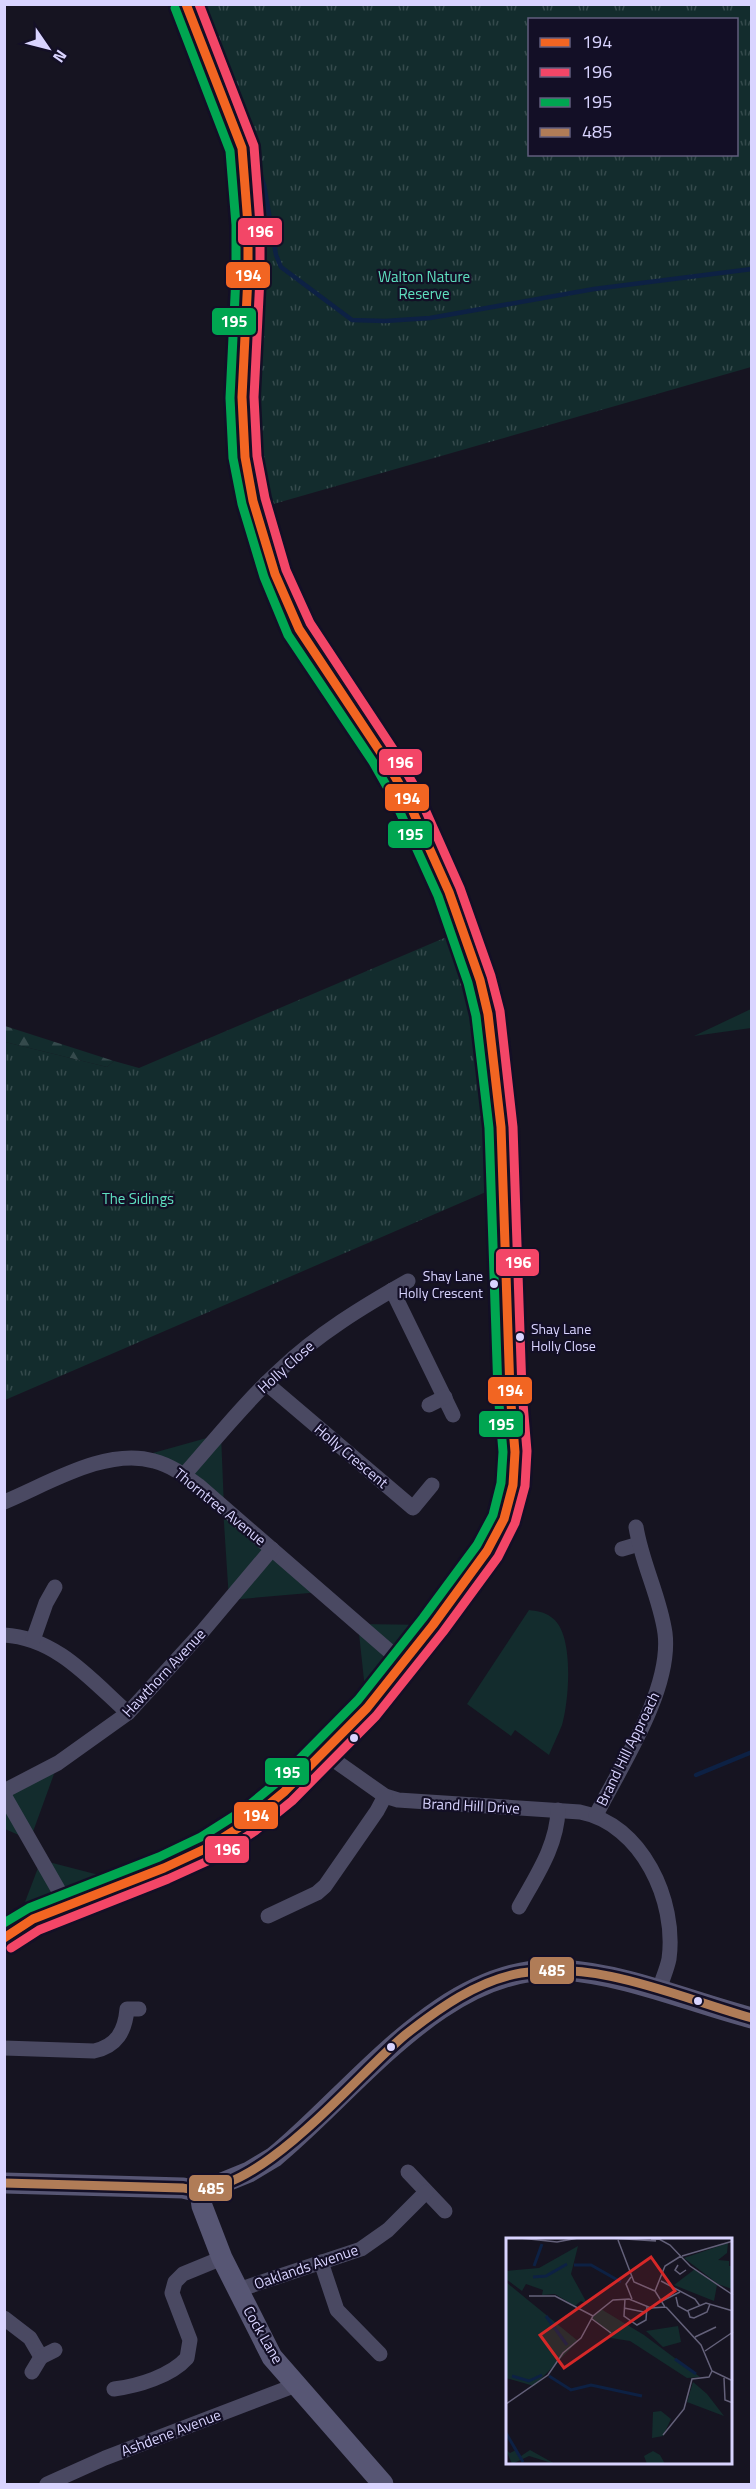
<svg xmlns="http://www.w3.org/2000/svg" width="756" height="2489" viewBox="0 0 756 2489" font-family="'Titillium Web',sans-serif">
<style>
.grass{fill:#132c2d}
.forest{fill:url(#forest-firs)}
.park{fill:url(#park-tufts);fill-rule:evenodd}
.lines{fill:none;stroke-linecap:round;stroke-linejoin:round}
.stream{stroke:#0d2144;stroke-width:4.5}
.street{stroke:#4a4962;stroke-width:15}
.secondary{stroke:#575674;stroke-width:21}
.bus-1-casing{stroke:#130f26;stroke-width:14}
.bus-2-casing{stroke:#130f26;stroke-width:14}
.bus-3-casing{stroke:#130f26;stroke-width:14}
.bus-4-casing{stroke:#130f26;stroke-width:14}
.bus-1{stroke:#f26522;stroke-width:9}
.bus-2{stroke:#f34667;stroke-width:9}
.bus-3{stroke:#00a651;stroke-width:9}
.bus-4{stroke:#b07c57;stroke-width:9}
.bus-dot{fill:#d9d4ff;stroke:#130f26;stroke-width:2}
.labels{text-anchor:middle;stroke-width:4.5;stroke-linejoin:round;paint-order:stroke}
.bus-label{font-size:14px;fill:#d9d4ff;stroke:#130f26;text-anchor:end}
.park-label{font-size:15px;fill:#5fe0c0;stroke:#130f26}
.street-label{font-size:15px;fill:#d9d4ff;stroke:#130f26}
.inset-river{fill:none;stroke:#0d2144;stroke-width:3}
.inset-road{fill:none;stroke:#64617a;stroke-width:1.5}
.view{fill:#d62828;fill-opacity:0.15;stroke:#d62828;stroke-width:3}
.inset-edge{fill:none;stroke:#d9d4ff;stroke-width:3}
.line-badge{stroke:#130f26;stroke-width:2}
.badge-label{font-size:16px;text-anchor:middle;font-weight:bold;fill:#fff}
</style>
<defs>
<pattern id="forest-firs" width="22" height="20" patternUnits="userSpaceOnUse" patternTransform="scale(1.5)"><rect width="22" height="20" fill="#132c2d"/><path d="M5 1l3.5 6h-7zM16 11l3.5 6h-7z" fill="#354a4c"/></pattern>
<pattern id="park-tufts" width="24" height="20" patternUnits="userSpaceOnUse" patternTransform="scale(1.5)"><rect width="24" height="20" fill="#132c2d"/><path d="M3 7l-1-3M5 7V3M7 7l1-3M15 17l-1-3M17 17v-4M19 17l1-3" fill="none" stroke="#354a4c"/></pattern>
</defs>
<rect width="100%" height="100%" fill="#161421"/>
<g class="grass">
<polygon points="751,1009 751,1028 694,1036"/>
<polygon points="221,1434 224,1508 321,1592 229,1600 223,1508 198,1485 135,1458"/>
<path d="M 529,1610 C 536,1611 545,1612 551,1617 C 575,1632 569,1701 562,1725 C 558,1735 553,1745 549,1755 L 515,1730 L 511,1736 L 467,1704 Z"/>
<polygon points="358,1624 433,1625 367,1708"/>
<polygon points="58,1763 30,1840 5,1829 5,1791"/>
<polygon points="41,1860 126,1882 14,1931"/>
</g>
<polygon class="forest" points="5,1026 114,1061 107,1067 5,1042"/>
<g class="park">
<path d="M 205,5 L 751,5 L 751,367 L 263,507 L 251,450 L 256,340 L 255,199 ZM 530,20 L 736,20 L 736,154 L 530,154 Z"/>
<polygon points="463,930 467,940 502,1185 5,1400 5,1042 107,1067 114,1061 139,1068"/>
</g>
<g class="lines">
<g class="stream">
<polyline points="201,4 234,100"/>
<polyline points="252,150 264,185 276,255 281,267 352,320 385,321 430,318 594,289 752,269"/>
<polyline points="696,1775 752,1752"/>
</g>
<g class="street">
<polyline points="392,1290 453,1415"/>
<polyline points="266,1383 413,1508 432,1485"/>
<polyline points="429,1405 445,1397"/>
<path d="M 184,1475 C 215,1440 245,1402 280,1370 C 318,1334 362,1307 408,1281"/>
<path d="M 4,1502 C 48,1484 106,1447 154,1461 C 170,1465 184,1475 198,1485 L 403,1663"/>
<polyline points="622,1549 639,1544"/>
<path d="M 4,1635 C 57,1638 91,1680 128,1713"/>
<polyline points="33,1640 46,1603 55,1587"/>
<path d="M 324,1753 L 385,1796 L 398,1800 L 580,1812 C 642,1824 677,1901 669,1959 C 667,1969 662,1980 659,1990"/>
<polyline points="4,1791 58,1763 128,1713 202,1632 272,1549"/>
<polyline points="4,1795 67,1905"/>
<path d="M 596,1815 C 621,1766 672,1689 665,1633 C 660,1597 642,1564 636,1527"/>
<path d="M 519,1907 C 536,1876 557,1846 558,1810"/>
<polyline points="268,1916 317,1893 325,1886 377,1811 385,1796"/>
<path d="M 4,2048 L 94,2051 C 117,2046 125,2031 127,2009 L 139,2009"/>
<polyline points="408,2172 445,2211"/>
<polyline points="321,2262 337,2310 380,2354"/>
<polyline points="238,2290 361,2249 388,2230 426,2192"/>
<polyline points="4,2318 30,2338 41,2357 32,2372"/>
<polyline points="41,2357 55,2350"/>
<path d="M 114,2389 C 138,2386 171,2376 187,2358 L 190,2340 L 172,2293 L 175,2282 L 183,2274 L 222,2258"/>
<polyline points="47,2484 105,2458 296,2385"/>
</g>
<g class="secondary">
<polyline points="4,1938 33,1919 164,1868 207,1848 249,1821 284,1792 367,1708 433,1625 487,1551 504,1519 513,1485 515,1452 510,1392 501,1127 488,1014 480,980 449,892 405,794 383,756 299,629 275,574 253,501 245,457 242,397 248,276 248,225 242,148 186,4"/>
<polyline points="4,2183 183,2188 200,2192"/>
<path d="M 200,2192 L 249,2172 L 274,2157 C 356,2090 445,1963 562,1970 C 626,1974 690,2002 752,2018"/>
<polyline points="200,2192 202,2206 222,2258 272,2357 383,2484"/>
</g>
<defs>
<polyline id="bus-1" points="4,1938 33,1919 164,1868 207,1848 249,1821 284,1792 367,1708 433,1625 487,1551 504,1519 513,1485 515,1452 510,1392 501,1127 488,1014 480,980 449,892 405,794 383,756 299,629 275,574 253,501 245,457 242,397 248,276 248,225 242,148 186,4"/>
<polyline id="bus-2" points="11,1948 39,1930 168,1879 212,1859 255,1831 292,1801 376,1716 443,1632 498,1557 515,1523 525,1486 527,1451 522,1391 513,1127 500,1011 491,976 460,888 416,789 393,749 310,623 286,570 265,498 257,456 254,397 260,277 260,225 254,146 199,4"/>
<polyline id="bus-3" points="4,1923 29,1908 159,1857 201,1837 242,1811 276,1783 358,1700 423,1618 477,1545 493,1515 501,1483 503,1452 498,1392 489,1128 476,1016 468,983 438,896 394,799 373,762 288,635 264,577 242,504 233,458 230,398 236,276 236,225 230,151 175,8"/>
<path id="bus-4" d="M 4,2183 L 183,2188 C 253,2205 354,2077 405,2035 C 438,2009 478,1980 521,1973 C 599,1960 677,1997 752,2018"/>
</defs>
<use href="#bus-1" class="bus-1-casing"/>
<use href="#bus-2" class="bus-2-casing"/>
<use href="#bus-3" class="bus-3-casing"/>
<use href="#bus-4" class="bus-4-casing"/>
<use href="#bus-1" class="bus-1"/>
<use href="#bus-2" class="bus-2"/>
<use href="#bus-3" class="bus-3"/>
<use href="#bus-4" class="bus-4"/>
</g>
<g class="bus-dot">
<circle cx="494" cy="1284" r="5"/>
<circle cx="520" cy="1337" r="5"/>
<circle cx="354" cy="1738" r="5"/>
<circle cx="698" cy="2001" r="5"/>
<circle cx="391" cy="2047" r="5"/>
</g>
<g class="labels">
<g class="bus-label">
<text x="483" y="1281">Shay Lane<tspan x="483" dy="17">Holly Crescent</tspan></text>
<text x="531" y="1334" text-anchor="start">Shay Lane<tspan x="531" dy="17">Holly Close</tspan></text>
</g>
<g class="park-label">
<text x="424" y="282">Walton Nature<tspan x="424" dy="17">Reserve</tspan></text>
<text x="138" y="1204">The Sidings</text>
</g>
<g class="street-label">
<text transform="translate(286 1367) rotate(-42)" y="5">Holly Close</text>
<text transform="translate(351 1456) rotate(40)" y="5">Holly Crescent</text>
<text transform="translate(220 1507) rotate(39)" y="5">Thorntree Avenue</text>
<text transform="translate(164 1673) rotate(-47)" y="5">Hawthorn Avenue</text>
<text transform="translate(628 1749) rotate(-64)" y="5">Brand Hill Approach</text>
<text transform="translate(471 1806) rotate(3)" y="5">Brand Hill Drive</text>
<text transform="translate(306 2267) rotate(-19)" y="5">Oaklands Avenue</text>
<text transform="translate(263 2335) rotate(60)" y="5">Cock Lane</text>
<text transform="translate(171 2433) rotate(-21)" y="5">Ashdene Avenue</text>
</g>
</g>
<g transform="translate(506 2238)">
<rect width="226" height="226" fill="#161421"/>
<path d="M 222,5 L 221,15 L 212,22 L 223,23 L 223,28 L 226,28 L 226,51 L 212,46 L 178,20 ZM 72,8 L 65,36 L 82,67 L 75,63 L 69,68 L 49,56 L 36,57 L 37,52 L 20,46 L 16,53 L 0,41 L 0,33 L 33,30 ZM 172,88 L 175,104 L 157,109 L 140,93 Z" fill="#132c2d"/>
<path d="M 155,173 L 165,181 L 157,198 L 146,200 L 147,174 ZM 0,212 L 4,215 L 10,212 L 15,218 L 24,212 L 49,226 L 23,218 L 6,226 ZM 147,213 L 154,217 L 159,226 L 141,226 L 138,218 Z" fill="#132c2d"/>
<path d="M 189,31 L 211,47 L 208,63 L 168,47 ZM 0,44 L 72,103 L 28,148 L 0,140 ZM 95,71 L 138,97 L 194,139 L 181,140 L 124,103 L 105,100 L 102,93 L 85,81 Z" fill="#132c2d"/>
<path d="M 187,144 L 201,156 L 218,178 L 181,164 Z" fill="#132c2d"/>
<path class="inset-river" d="M 68,27 L 85,27 L 115,44M 28,28 L 36,6M 27,39 L 40,38 L 61,26M 40,78 L 61,107M 169,121 L 190,136M 6,138 L 23,143 L 36,137M 43,138 L 65,152 L 85,147 L 136,158M 0,195 L 17,224"/>
<path class="inset-road" d="M 14,0 L 51,4 L 72,0M 104,0 L 150,3M 112,2 L 128,44 L 149,53M 145,2 L 153,1 L 164,7 L 184,28 L 227,57M 176,18 L 227,3M 172,27 L 169,32 L 174,36 L 180,32M 125,39 L 120,46 L 126,61M 155,43 L 189,61 L 194,68M 149,53 L 159,28 L 175,18M 23,58 L 49,58 L 87,78M 170,59 L 172,68 L 181,73 L 200,65 L 227,73M 119,61 L 118,78 L 131,87 L 140,82 L 141,68M 156,63 L 174,54M 160,69 L 195,107 L 206,133 L 227,143M 118,70 L 138,74M 182,73 L 184,79 L 188,80 L 201,74 L 204,66M 86,81 L 105,95M 189,99 L 210,89M 199,113 L 227,94M 218,140 L 219,162 L 227,165M 0,166 L 42,137 L 57,115 L 75,100 L 87,78 L 107,62 L 123,61 L 145,70 L 159,69 L 149,53M 157,197 L 178,171 L 186,141 L 203,139 L 206,133"/>
<path class="view" d="M 145,19 L 169,53 L 58,130 L 34,97 Z"/>
<rect width="226" height="226" class="inset-edge"/>
</g>
<g class="line-badge">
<rect x="237" y="217" width="46" height="29" rx="6" fill="#f34667"/>
<rect x="225" y="261" width="46" height="28" rx="6" fill="#f26522"/>
<rect x="211" y="307" width="46" height="29" rx="6" fill="#00a651"/>
<rect x="378" y="748" width="45" height="28" rx="6" fill="#f34667"/>
<rect x="384" y="783" width="46" height="29" rx="6" fill="#f26522"/>
<rect x="387" y="820" width="46" height="29" rx="6" fill="#00a651"/>
<rect x="495" y="1248" width="45" height="29" rx="6" fill="#f34667"/>
<rect x="487" y="1376" width="46" height="29" rx="6" fill="#f26522"/>
<rect x="478" y="1410" width="46" height="28" rx="6" fill="#00a651"/>
<rect x="264" y="1757" width="46" height="29" rx="6" fill="#00a651"/>
<rect x="233" y="1801" width="46" height="29" rx="6" fill="#f26522"/>
<rect x="204" y="1835" width="46" height="29" rx="6" fill="#f34667"/>
<rect x="529" y="1956" width="46" height="29" rx="6" fill="#b07c57"/>
<rect x="188" y="2174" width="45" height="28" rx="6" fill="#b07c57"/>
</g>
<g class="badge-label">
<text x="260" y="237">196</text>
<text x="248" y="281">194</text>
<text x="234" y="327">195</text>
<text x="400" y="768">196</text>
<text x="407" y="804">194</text>
<text x="410" y="840">195</text>
<text x="518" y="1268">196</text>
<text x="510" y="1396">194</text>
<text x="501" y="1430">195</text>
<text x="287" y="1778">195</text>
<text x="256" y="1821">194</text>
<text x="227" y="1855">196</text>
<text x="552" y="1976">485</text>
<text x="211" y="2194">485</text>
</g>
<rect width="756" height="2489" fill="none" stroke="#d9d4ff" stroke-width="12"/>
<rect x="528" y="18" width="210" height="138" fill="#130f26" stroke="#625e7d" stroke-width="1.5"/>
<rect x="540" y="38" width="30" height="9" fill="#f26522" stroke="#625e7d" stroke-width="1.5"/>
<text x="582" y="48" font-size="18" fill="#d9d4ff">194</text>
<rect x="540" y="68" width="30" height="9" fill="#f34667" stroke="#625e7d" stroke-width="1.5"/>
<text x="582" y="78" font-size="18" fill="#d9d4ff">196</text>
<rect x="540" y="98" width="30" height="9" fill="#00a651" stroke="#625e7d" stroke-width="1.5"/>
<text x="582" y="108" font-size="18" fill="#d9d4ff">195</text>
<rect x="540" y="128" width="30" height="9" fill="#b07c57" stroke="#625e7d" stroke-width="1.5"/>
<text x="582" y="138" font-size="18" fill="#d9d4ff">485</text>
<g transform="translate(48 48) rotate(125)" stroke="#130f26" stroke-width="4.5" paint-order="stroke">
<path d="M0-4.5L10 22L0 15L-10 22Z" fill="#d9d4ff"/>
<text y="-9" font-size="16" font-weight="bold" text-anchor="middle" fill="#d9d4ff">N</text>
</g>
</svg>
